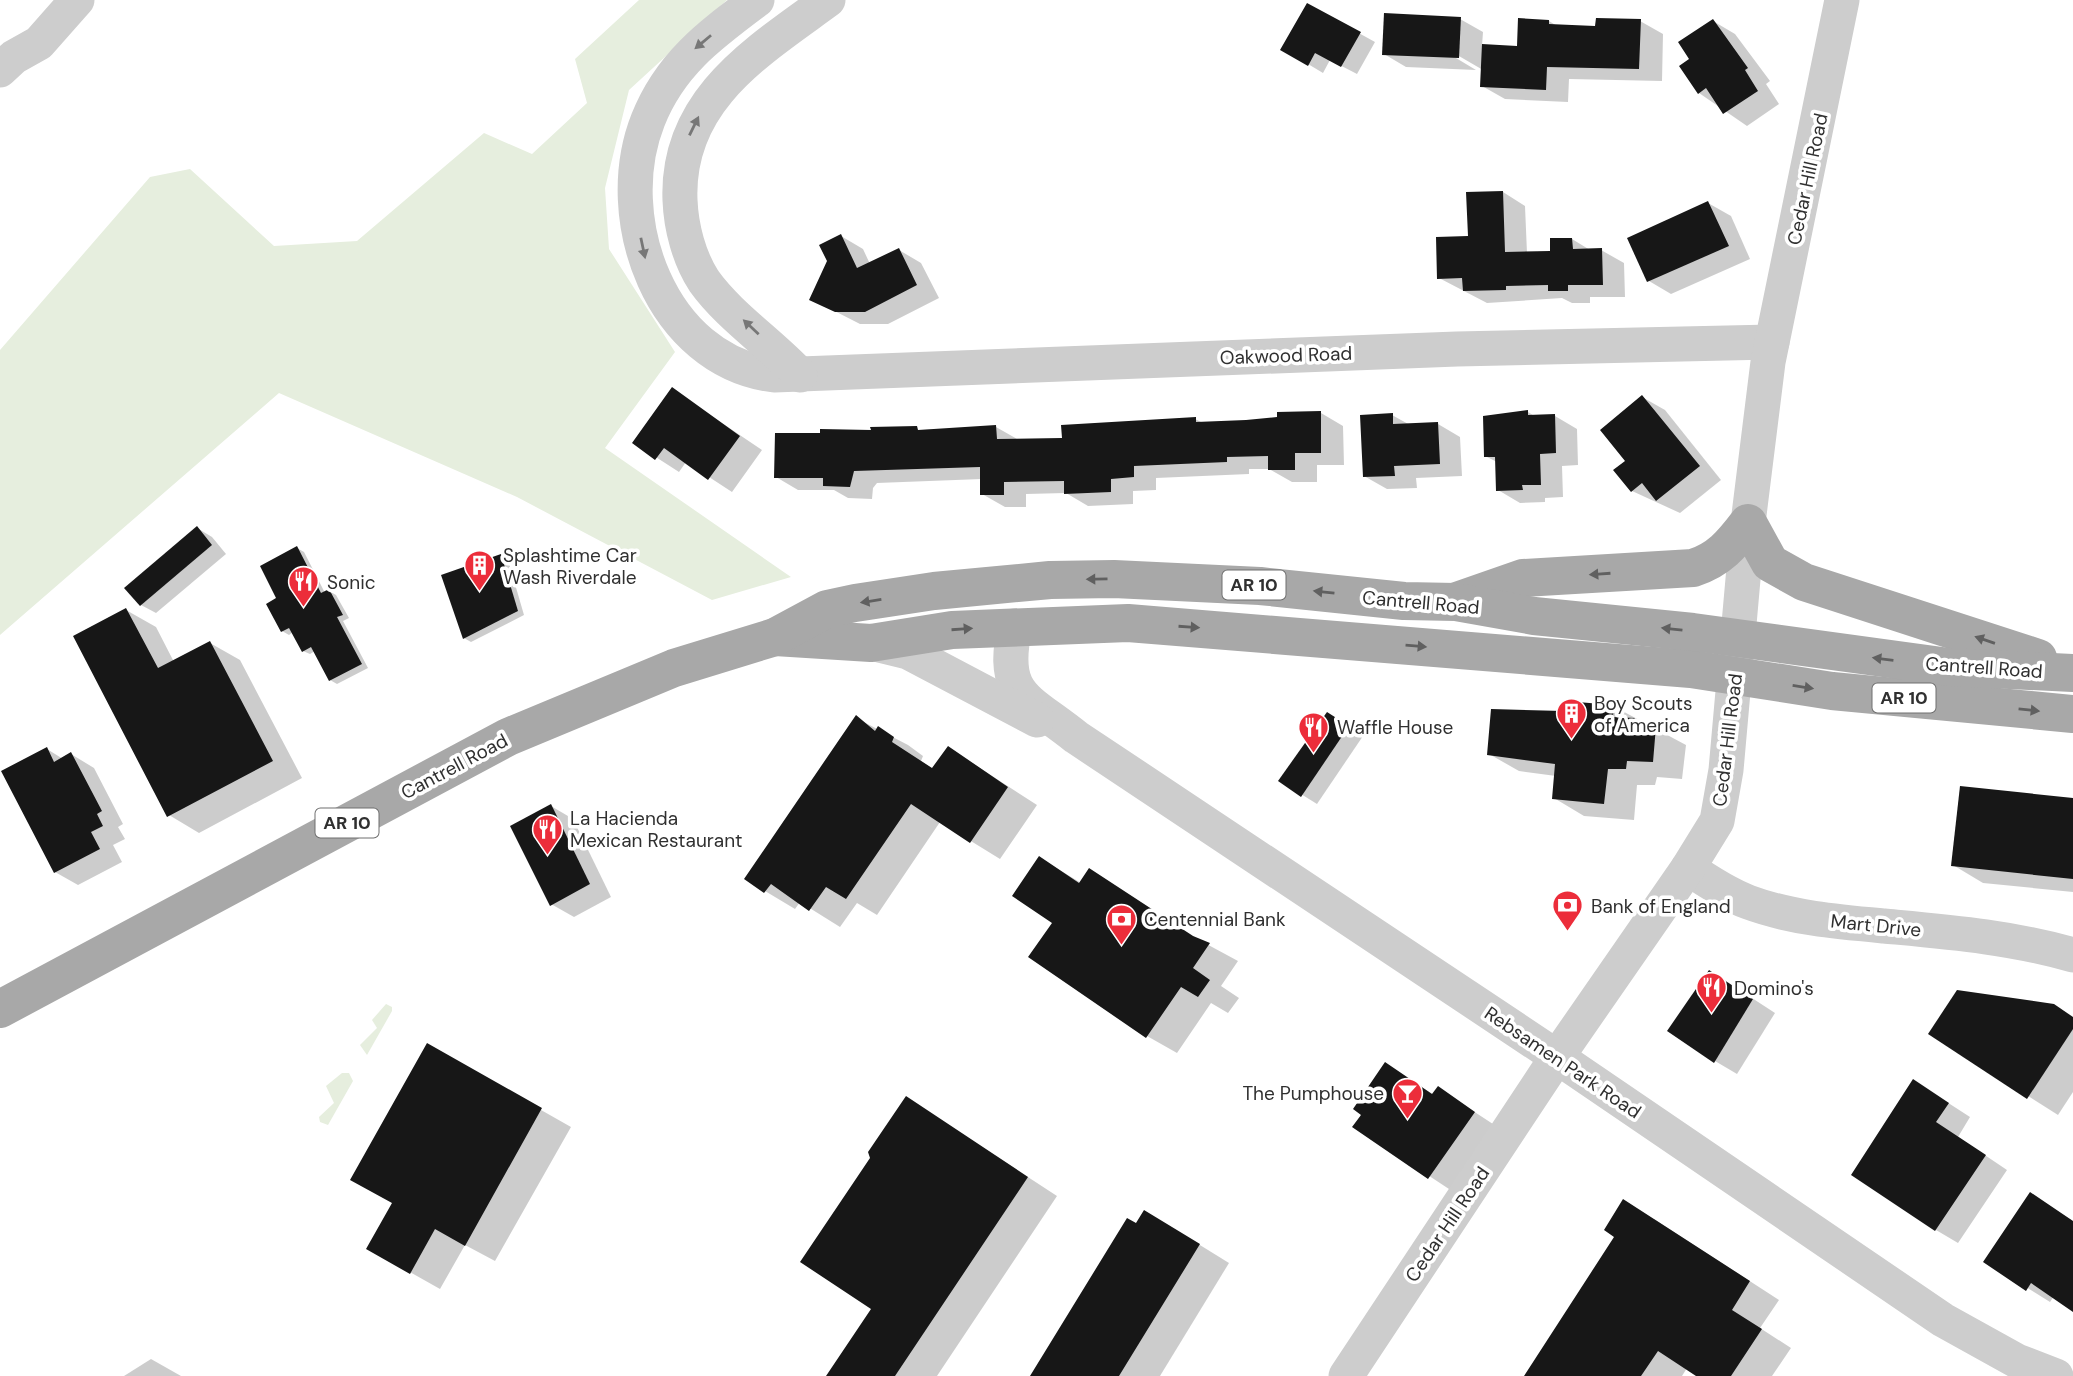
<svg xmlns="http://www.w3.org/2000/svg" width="2073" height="1376" viewBox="0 0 2073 1376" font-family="'DM Sans',sans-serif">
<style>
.green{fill:#e6eede}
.shadow{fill:#0003}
.building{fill:#171717}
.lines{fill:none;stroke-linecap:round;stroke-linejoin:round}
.minor{stroke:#cdcdcd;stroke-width:35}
.major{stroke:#a8a8a8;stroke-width:38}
.oneway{fill:#777}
.oneway2{fill:#606060}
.labels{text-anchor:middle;stroke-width:7;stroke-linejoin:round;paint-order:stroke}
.shield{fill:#fff;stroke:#6e6e6e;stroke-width:2}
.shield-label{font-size:18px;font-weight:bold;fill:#303030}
.street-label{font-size:19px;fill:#303030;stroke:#fff}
.poi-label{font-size:19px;fill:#303030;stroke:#fff;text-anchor:start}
</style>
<rect width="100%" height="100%" fill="#fff"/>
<g class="green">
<polygon points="639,0 727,0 629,90 605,188 609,249 675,352 605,448 791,577 712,600 517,497 279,393 0,635 0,350 150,177 190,169 274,246 357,241 484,133 532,154 587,103 575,59"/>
<polygon points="386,1004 392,1007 392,1011 367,1055 360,1045 377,1028 372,1020"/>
<polygon points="342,1073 349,1073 353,1081 328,1125 320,1122 319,1117 334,1103 326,1086"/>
</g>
<g class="shadow">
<polygon points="1308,5 1375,42 1357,74 1330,60 1323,73 1283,49"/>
<polygon points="1460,19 1483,32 1482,46 1518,47 1549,21 1557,26 1597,27 1640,21 1663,34 1662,81 1569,79 1568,102 1505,99 1482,86 1483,70 1452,52 1451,55 1476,70 1406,67 1384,54"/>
<polygon points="1713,21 1735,34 1770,81 1766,84 1779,104 1747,126 1699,93 1692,59"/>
<polygon points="1503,192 1525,206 1527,253 1552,253 1572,239 1590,250 1601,250 1624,263 1625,297 1590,297 1590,303 1572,303 1562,298 1487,303 1439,278"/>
<polygon points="1708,203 1731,216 1750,259 1671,294 1649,281"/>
<polygon points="841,236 863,249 870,264 899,250 921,263 939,298 888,324 860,324 811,299"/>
<polygon points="673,390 762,450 732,492 686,462 679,472 634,443"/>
<polygon points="1642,397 1665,410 1721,480 1680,513 1632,491 1627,461"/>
<polygon points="1528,412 1536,417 1555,416 1577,429 1578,465 1562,466 1563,497 1545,498 1545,502 1520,503 1498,490 1497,462 1485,456"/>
<polygon points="1321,413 1343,426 1344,465 1317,465 1317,482 1292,482 1269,469 1249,469 1249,474 1156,478 1156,490 1133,491 1133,504 1088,506 1066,493 1026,494 1026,507 1005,507 982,494 982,479 877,483 873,488 872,499 848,498 834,490 798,490 776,477 872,432 996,427 1019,440 1064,440 1195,419 1203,423 1246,421"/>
<polygon points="1392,415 1410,425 1438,424 1460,437 1462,476 1416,478 1417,488 1387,489 1364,476"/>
<polygon points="197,528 212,537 226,554 156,613 141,605"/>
<polygon points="297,548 304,552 325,593 329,591 336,595 349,618 343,621 368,668 337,684 330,680 315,651 310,654 303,651 293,632 289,635 282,631 279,599"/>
<polygon points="501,556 508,560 524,615 471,642 464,638"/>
<polygon points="126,610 156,627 174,662 210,643 240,660 302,778 199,833 169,815"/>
<polygon points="1613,706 1686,745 1682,779 1657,777 1655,785 1637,785 1634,820 1584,816 1554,798 1556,776 1519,771 1489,754 1565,713"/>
<polygon points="856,718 908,745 923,756 921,761 933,769 949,748 1037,805 1000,859 940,822 877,915 857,903 840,927 800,902 795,909 765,891"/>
<polygon points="1343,723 1363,736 1317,804 1280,781"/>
<polygon points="47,749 63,759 71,754 94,768 123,824 118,827 125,839 113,845 122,862 78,885 55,872"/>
<polygon points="2073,799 2073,892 1983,883 1953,865"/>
<polygon points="551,806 573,819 611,897 574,917 551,904"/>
<polygon points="1040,858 1081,883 1090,870 1201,941 1238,961 1221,986 1239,998 1228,1013 1211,1003 1177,1053 1147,1036 1055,923"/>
<polygon points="1732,985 1775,1013 1737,1074 1715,1061"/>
<polygon points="2073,1017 2073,1092 2058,1115 1930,1034"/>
<polygon points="428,1046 571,1127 495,1261 465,1245 440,1289 369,1249 394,1203"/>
<polygon points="1386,1064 1434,1095 1438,1088 1496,1126 1452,1191 1355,1127"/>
<polygon points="1936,1095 1970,1117 1958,1137 2007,1170 1958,1243 1936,1230"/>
<polygon points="907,1098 1057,1196 937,1376 828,1376 873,1309 872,1159"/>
<polygon points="2031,1195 2073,1221 2073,1308 2054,1296 2050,1302 1986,1262"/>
<polygon points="1654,1219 1779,1300 1760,1328 1791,1348 1772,1376 1699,1376 1687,1368 1682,1376 1526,1376"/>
<polygon points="1136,1225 1174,1229 1229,1263 1160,1376 1032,1376"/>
<polygon points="151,1359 181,1376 124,1376"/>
</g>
<g class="building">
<polygon points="1307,3 1361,32 1341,67 1315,53 1308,66 1280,50"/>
<polygon points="1384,13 1461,17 1459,58 1382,55"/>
<polygon points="1518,18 1549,20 1549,24 1595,26 1596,18 1641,19 1639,69 1547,67 1546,90 1480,87 1482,44 1517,46"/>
<polygon points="1713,19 1748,68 1745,70 1758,91 1723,114 1706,88 1698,94 1679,66 1689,59 1678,42"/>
<polygon points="1503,191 1505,252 1550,251 1550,238 1572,238 1573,249 1602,248 1603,285 1568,285 1568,291 1548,291 1548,285 1506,286 1506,290 1463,291 1462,278 1437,279 1436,237 1468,236 1466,192"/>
<polygon points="1708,201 1729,246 1647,282 1627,238"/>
<polygon points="841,234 857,268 899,248 917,285 865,312 835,312 809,300 827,261 819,245"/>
<polygon points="672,387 740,436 708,480 664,448 655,460 632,443"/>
<polygon points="1642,395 1700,466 1656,501 1642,483 1631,492 1613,470 1625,461 1600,430"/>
<polygon points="1528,410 1528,415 1555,414 1556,453 1540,454 1541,485 1522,485 1523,490 1496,491 1495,457 1484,457 1483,416"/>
<polygon points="1321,411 1321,453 1295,453 1295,470 1268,470 1268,456 1227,457 1227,462 1134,466 1134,477 1111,479 1111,492 1064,494 1064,481 1004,482 1004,495 980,495 980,467 854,471 850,487 823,486 823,478 774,478 775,433 820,433 820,429 871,430 870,427 917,426 918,430 996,425 997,439 1062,438 1061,425 1196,417 1196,422 1246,420 1277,417 1277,412"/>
<polygon points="1393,413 1393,424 1438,422 1440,464 1394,466 1395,476 1363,477 1360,415"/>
<polygon points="197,526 212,545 140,606 124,588"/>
<polygon points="297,546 321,593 329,589 343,615 337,617 362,664 329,681 311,647 302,652 289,628 281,632 266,604 276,598 260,566"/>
<polygon points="501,554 518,611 463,639 441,575"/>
<polygon points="126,608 158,668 210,641 273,761 167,817 73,636"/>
<polygon points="1565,701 1614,705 1613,717 1635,718 1632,726 1656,726 1653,762 1627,761 1626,769 1608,769 1604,804 1552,799 1555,764 1487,755 1491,709 1563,711"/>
<polygon points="1327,712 1349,726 1301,797 1278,781"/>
<polygon points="856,715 875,731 878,726 894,737 892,742 932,768 948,746 1008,787 970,843 911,804 846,899 826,887 809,911 771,884 764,893 744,879"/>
<polygon points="47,747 54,762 71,752 102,811 97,814 103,826 91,832 100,849 54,873 1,771"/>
<polygon points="1960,786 2073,798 2073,879 1951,866"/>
<polygon points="551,804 590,884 550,906 510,826"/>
<polygon points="1039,856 1079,883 1089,868 1193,936 1210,943 1193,968 1210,980 1198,997 1181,987 1146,1038 1028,957 1052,923 1012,896"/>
<polygon points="1709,970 1753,999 1714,1063 1667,1031"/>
<polygon points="1957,990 2054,1004 2073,1017 2073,1029 2027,1099 1928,1034"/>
<polygon points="427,1043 542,1108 465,1246 435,1229 410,1274 366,1249 392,1203 350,1180"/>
<polygon points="1385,1062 1432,1094 1438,1086 1475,1112 1428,1179 1352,1127 1361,1115 1353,1109"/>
<polygon points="1913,1079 1949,1103 1936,1122 1986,1155 1935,1231 1851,1175"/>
<polygon points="906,1096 1028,1177 895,1376 826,1376 871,1309 800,1262 870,1158 868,1152"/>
<polygon points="2030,1192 2073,1221 2073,1312 2031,1283 2026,1291 1983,1262"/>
<polygon points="1623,1199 1750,1281 1732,1310 1762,1329 1731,1376 1696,1376 1658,1351 1641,1376 1524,1376 1614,1237 1604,1230"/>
<polygon points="1144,1210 1200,1244 1119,1376 1030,1376 1127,1218 1136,1223"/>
</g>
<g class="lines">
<g class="minor">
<path d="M 757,0 C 710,35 670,64 648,120 C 609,218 661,361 774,375 L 1457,349 L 1772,342"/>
<polyline points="0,70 14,57 39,43 77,0"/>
<path d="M 800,375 C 770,343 729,316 704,281 C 689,258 681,227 680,200 C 676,100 757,52 828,0"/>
<path d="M 1015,626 C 1000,696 1026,697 1076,737 L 1557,1057 L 1943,1320 L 2017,1361 L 2056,1376"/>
<polyline points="871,643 908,652 1037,720"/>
<path d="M 1688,868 C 1707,881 1727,894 1748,902 C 1791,918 1839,922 1884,926 C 1948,932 2011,937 2073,955"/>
<polyline points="1346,1376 1557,1057 1688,868 1717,821 1726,770 1748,523 1768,362 1842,0"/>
</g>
<g class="major">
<path d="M 1457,601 L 1523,578 L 1693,568 C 1719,560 1732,544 1748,523 L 1770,563 L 1804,582 L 2038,658"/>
<polyline points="775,637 871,643 952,630 1128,623 1691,669 1832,691 2073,714"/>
<polyline points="0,1009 508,737 674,668 775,637 827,609 855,603 934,591 1050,580 1114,579 1260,586 1404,601 1456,602 1534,616 1693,632 1949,667 2073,673"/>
</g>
</g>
<defs><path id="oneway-solid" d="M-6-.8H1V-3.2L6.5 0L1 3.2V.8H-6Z" transform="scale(1.75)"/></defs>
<g class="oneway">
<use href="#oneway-solid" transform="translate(703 42) rotate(140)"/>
<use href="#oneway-solid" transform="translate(694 126) rotate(-64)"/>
<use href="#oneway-solid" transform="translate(643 248) rotate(78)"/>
<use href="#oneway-solid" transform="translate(751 327) rotate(-137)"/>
</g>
<g class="oneway2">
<use href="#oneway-solid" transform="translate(1600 574) rotate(176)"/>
<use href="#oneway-solid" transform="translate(1097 579) rotate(179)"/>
<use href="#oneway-solid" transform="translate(1324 592) rotate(-174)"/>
<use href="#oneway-solid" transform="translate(871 601) rotate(171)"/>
<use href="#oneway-solid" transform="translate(1189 627) rotate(4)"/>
<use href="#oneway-solid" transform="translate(962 629) rotate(-4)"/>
<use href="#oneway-solid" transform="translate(1672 629) rotate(-174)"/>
<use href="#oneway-solid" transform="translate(1985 640) rotate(-161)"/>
<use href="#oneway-solid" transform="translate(1416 646) rotate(5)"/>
<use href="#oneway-solid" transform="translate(1883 659) rotate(-173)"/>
<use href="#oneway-solid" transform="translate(1803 687) rotate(9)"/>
<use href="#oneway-solid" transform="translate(2029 710) rotate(6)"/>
</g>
<defs>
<symbol id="building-pin" viewBox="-11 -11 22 30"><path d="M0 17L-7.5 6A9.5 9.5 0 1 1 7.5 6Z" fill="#ec2d3a" stroke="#fff"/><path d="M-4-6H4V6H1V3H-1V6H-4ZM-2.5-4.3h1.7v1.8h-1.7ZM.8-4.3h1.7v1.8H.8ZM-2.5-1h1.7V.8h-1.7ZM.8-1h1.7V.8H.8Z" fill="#fff"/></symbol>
<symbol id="restaurant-pin" viewBox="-11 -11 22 30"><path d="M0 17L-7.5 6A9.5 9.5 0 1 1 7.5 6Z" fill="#ec2d3a" stroke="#fff"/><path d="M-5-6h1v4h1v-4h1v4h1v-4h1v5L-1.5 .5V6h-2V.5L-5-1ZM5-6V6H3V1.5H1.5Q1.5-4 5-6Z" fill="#fff"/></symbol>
<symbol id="bank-pin" viewBox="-11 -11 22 30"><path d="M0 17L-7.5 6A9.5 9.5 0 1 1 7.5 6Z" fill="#ec2d3a" stroke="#fff"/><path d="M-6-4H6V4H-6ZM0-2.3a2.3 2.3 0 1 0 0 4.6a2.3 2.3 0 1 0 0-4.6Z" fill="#fff"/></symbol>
<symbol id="bar-pin" viewBox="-11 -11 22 30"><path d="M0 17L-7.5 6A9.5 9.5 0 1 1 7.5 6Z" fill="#ec2d3a" stroke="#fff"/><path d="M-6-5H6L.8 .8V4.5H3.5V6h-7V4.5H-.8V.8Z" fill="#fff"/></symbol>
</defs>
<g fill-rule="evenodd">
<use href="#building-pin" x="462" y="548" width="35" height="47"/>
<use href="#restaurant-pin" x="286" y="564" width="35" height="47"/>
<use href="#building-pin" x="1554" y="696" width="35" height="47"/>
<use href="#restaurant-pin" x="1296" y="710" width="35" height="47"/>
<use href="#restaurant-pin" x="530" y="812" width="35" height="47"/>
<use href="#bank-pin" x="1550" y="888" width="35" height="47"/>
<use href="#bank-pin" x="1104" y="902" width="35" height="47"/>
<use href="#restaurant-pin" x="1694" y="970" width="35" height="47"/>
<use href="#bar-pin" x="1390" y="1076" width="35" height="47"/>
</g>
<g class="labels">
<g class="shield">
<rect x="1222.5" y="570.5" width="63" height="29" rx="5"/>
<rect x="1872.5" y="683.5" width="63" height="29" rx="5"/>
<rect x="315.5" y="808.5" width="63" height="29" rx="5"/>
</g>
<g class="shield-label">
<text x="1254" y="591">AR 10</text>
<text x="1904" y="704">AR 10</text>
<text x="347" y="829">AR 10</text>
</g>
<g class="street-label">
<text transform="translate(1807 179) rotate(-78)" y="7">Cedar Hill Road</text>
<text transform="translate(1286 355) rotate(-2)" y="7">Oakwood Road</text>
<text transform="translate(1421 602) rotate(5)" y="7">Cantrell Road</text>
<text transform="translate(1984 667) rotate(4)" y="7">Cantrell Road</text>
<text transform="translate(1727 740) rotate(-83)" y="7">Cedar Hill Road</text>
<text transform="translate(454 766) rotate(-28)" y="7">Cantrell Road</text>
<text transform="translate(1876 925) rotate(6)" y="7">Mart Drive</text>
<text transform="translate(1563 1062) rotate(34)" y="7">Rebsamen Park Road</text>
<text transform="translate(1447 1224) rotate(-56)" y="7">Cedar Hill Road</text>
</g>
<g class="poi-label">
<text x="503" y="562">Splashtime Car<tspan x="503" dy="22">Wash Riverdale</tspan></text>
<text x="327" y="589">Sonic</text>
<text x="1594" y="710">Boy Scouts<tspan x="1594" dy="22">of America</tspan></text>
<text x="1337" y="734">Waffle House</text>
<text x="570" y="825">La Hacienda<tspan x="570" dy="22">Mexican Restaurant</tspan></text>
<text x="1591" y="913">Bank of England</text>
<text x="1144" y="926">Centennial Bank</text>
<text x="1734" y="995">Domino's</text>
<text x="1384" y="1100" text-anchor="end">The Pumphouse</text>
</g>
</g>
</svg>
